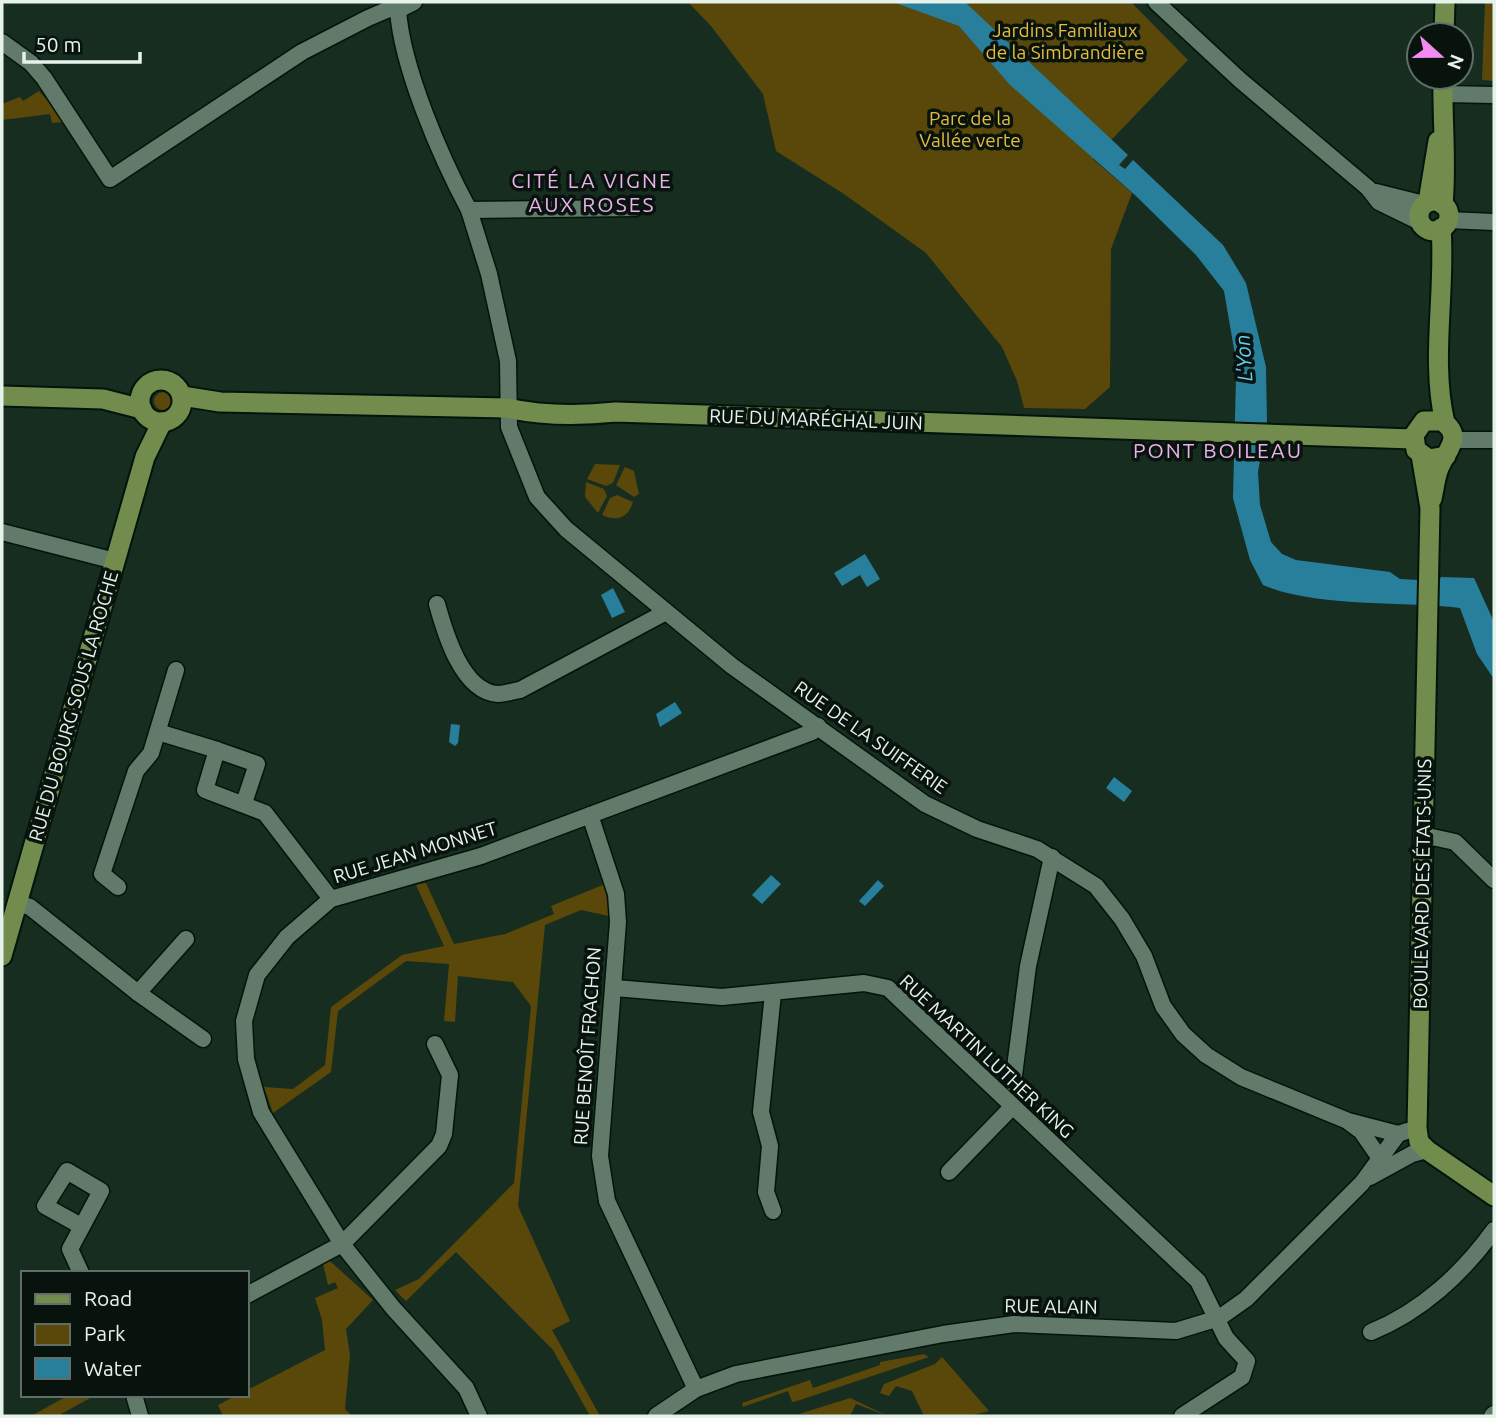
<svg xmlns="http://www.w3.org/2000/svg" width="1496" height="1418" viewBox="0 0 1496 1418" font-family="Ubuntu,sans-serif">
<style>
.green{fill:#5a470a}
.water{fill:#277f9c}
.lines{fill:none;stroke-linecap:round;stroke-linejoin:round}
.minor-casing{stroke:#02150a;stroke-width:19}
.major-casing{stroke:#02150a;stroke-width:23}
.minor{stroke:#617a6a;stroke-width:16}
.major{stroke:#728c4e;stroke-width:19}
.labels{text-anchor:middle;stroke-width:7;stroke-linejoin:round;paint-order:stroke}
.park-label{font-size:19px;fill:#e6bd3f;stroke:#09130d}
.street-label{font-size:19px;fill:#e6f3eb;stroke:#09130d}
.neighbourhood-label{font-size:21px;letter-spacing:2px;fill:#ebb2eb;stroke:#09130d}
.water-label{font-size:21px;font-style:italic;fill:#61d0f9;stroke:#09130d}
</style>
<rect width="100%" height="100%" fill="#172d20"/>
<g class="green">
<polygon points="688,2 1131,2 1188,60 1093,159 1132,193 1111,249 1110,387 1085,409 1024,408 1017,381 1002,347 926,253 844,194 776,151 763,94 711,26"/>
<polygon points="1485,2 1494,2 1494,81 1482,80"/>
<polygon points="39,91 66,122 52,123 50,114 2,120 2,104 20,97 23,101"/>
<circle cx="163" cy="401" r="9"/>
<polygon points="595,464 620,465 613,483 606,486 587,479"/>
<polygon points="625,467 634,471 639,494 634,497 616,485"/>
<polygon points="586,482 604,489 607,496 598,513 585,497"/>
<path d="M 617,495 L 633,502 C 628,518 617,522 602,515 L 610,498 Z"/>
<polygon points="426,883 454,944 505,934 554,914 551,906 605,884 609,916 581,910 545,925 518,1206 570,1321 552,1330 600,1416 590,1416 553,1350 456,1252 406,1301 395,1290 419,1279 514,1183 531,1006 513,982 458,976 455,1022 444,1021 449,964 406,961 338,1011 331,1072 273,1113 264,1087 293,1089 325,1065 331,1007 402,955 444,946 416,885"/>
<polygon points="330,1261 373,1300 346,1329 350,1355 345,1409 352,1416 223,1416 218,1405 237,1395 247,1395 247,1390 325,1350 322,1320 315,1298 338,1288 335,1282 328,1285 323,1264"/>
<polygon points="924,1354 929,1357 797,1401 792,1402 788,1391 743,1407 742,1403 810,1380 813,1388 880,1365 880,1362"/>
<polygon points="942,1357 989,1411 969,1416 924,1416 912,1391 896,1386 889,1396 880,1393 884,1384 935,1364"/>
<polygon points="69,1395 96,1395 61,1414 61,1416 31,1416"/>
<polygon points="850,1398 888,1416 856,1404 850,1416 799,1414"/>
</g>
<g class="water">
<path d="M 893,2 L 965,2 L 1128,155 L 1119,165 L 1125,169 L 1133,160 L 1223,245 L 1246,283 L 1266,367 L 1267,421 L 1258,472 L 1260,505 L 1271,542 L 1282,554 L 1296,560 L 1390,572 L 1400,579 L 1439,581 L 1441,577 L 1474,578 L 1494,622 L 1494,679 L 1477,654 L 1460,608 C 1405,601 1316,608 1263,585 L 1250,560 L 1233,498 L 1236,378 L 1239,378 L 1224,291 L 1196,255 L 1136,196 L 1010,85 L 959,26 Z"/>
<polygon points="865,554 880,579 867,587 860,575 842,586 834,573"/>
<polygon points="613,588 625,612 612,618 601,595"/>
<polygon points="675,702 682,713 660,727 656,714"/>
<polygon points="451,724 460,725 458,743 455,746 449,742"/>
<polygon points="1114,777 1132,791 1124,802 1106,788"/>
<polygon points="771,875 781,884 762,904 752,895"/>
<polygon points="878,880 884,886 865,906 859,901"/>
</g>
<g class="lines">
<defs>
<g id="minor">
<polyline points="1156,2 1240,80 1368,188 1379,202 1420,222"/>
<path d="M 398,10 C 402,68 441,158 469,210 L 635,208"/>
<polyline points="2,42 31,63 44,78 110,179 302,52 368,18 389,9 398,10 414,2"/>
<polyline points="1443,94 1494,95"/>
<polyline points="1376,192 1424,204"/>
<polyline points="469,210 489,274 508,361 509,427 537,497 566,529 732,666 925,804 977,829 1037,849 1096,886 1122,919 1144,956 1163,1006 1183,1034 1206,1055 1241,1077 1348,1121 1398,1134"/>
<polyline points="1448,220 1494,222"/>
<polyline points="1454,440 1494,440"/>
<polyline points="2,532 115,561"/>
<path d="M 437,604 C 445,633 462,692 498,694 C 505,694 513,691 520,690 L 666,612"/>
<polyline points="158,732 217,750"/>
<polyline points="244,803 257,764 217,750 205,790 265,813 331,899"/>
<polyline points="590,815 616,894 618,922 600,1156 607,1201 696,1389"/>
<polyline points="1423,835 1455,842 1494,880"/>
<polyline points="118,887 102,874 136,771 151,753 176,670"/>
<polyline points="16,903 30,907 138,993 203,1039"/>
<polyline points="615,988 722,997 864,983 888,988 1198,1281 1226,1338 1247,1361 1242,1377 1182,1416"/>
<polyline points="138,993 186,939"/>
<polyline points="773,993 761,1112 770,1146 766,1192 773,1211"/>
<polyline points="1013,1083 1028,966 1052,857"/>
<polyline points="1350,1123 1361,1131 1386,1167"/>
<polyline points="949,1172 1012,1107"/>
<polyline points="1370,1177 1412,1154 1427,1150"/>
<polyline points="81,1273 70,1249 101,1191 67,1171 45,1206 81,1226"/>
<polyline points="247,1295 342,1244 439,1146 444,1134 450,1075 435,1044"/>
<path d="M 1371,1332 C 1421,1312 1463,1273 1494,1230"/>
<polyline points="134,1395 140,1416"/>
<polyline points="479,1416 466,1388 393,1308 342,1244 261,1112 246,1059 244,1021 257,975 287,937 331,899 481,856 812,732 818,726"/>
<polyline points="656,1416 696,1389 736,1374 943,1334 1014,1324 1176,1331 1219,1318 1246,1299 1362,1183 1398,1134 1407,1131"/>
<polyline points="1492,1416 1494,1414"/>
</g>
<g id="major">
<polyline points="1444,35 1445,2"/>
<path d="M 1443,77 C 1442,120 1447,162 1443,205"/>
<circle cx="1434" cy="216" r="15"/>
<polyline points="1428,202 1438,141"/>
<path d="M 1441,228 C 1446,292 1430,359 1445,423"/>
<circle cx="161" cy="401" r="21"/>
<polyline points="2,396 103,399 142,409"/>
<path d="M 182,396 L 220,402 L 507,408 C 544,416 578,416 616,412 L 1413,439"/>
<polyline points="1421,455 1430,508 1417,1128 1419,1142 1427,1150 1494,1196"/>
<path d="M 1432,499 C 1434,490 1435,480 1438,471 C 1444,452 1466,437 1442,421 L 1424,421 L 1414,435 L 1416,450 L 1429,459 L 1446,456"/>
<polyline points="2,956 145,457 162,422"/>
</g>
</defs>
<use href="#minor" class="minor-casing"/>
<use href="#major" class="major-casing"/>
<use href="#minor" class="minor"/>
<use href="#major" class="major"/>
</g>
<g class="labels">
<g class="park-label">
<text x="1065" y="37">Jardins Familiaux<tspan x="1065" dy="22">de la Simbrandière</tspan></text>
<text x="970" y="125">Parc de la<tspan x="970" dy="22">Vallée verte</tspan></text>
</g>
<g class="street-label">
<text transform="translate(816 419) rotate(2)" y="7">RUE DU MARÉCHAL JUIN</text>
<text transform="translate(73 706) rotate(-74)" y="7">RUE DU BOURG SOUS LA ROCHE</text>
<text transform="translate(871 737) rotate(35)" y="7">RUE DE LA SUIFFERIE</text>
<text transform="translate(415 852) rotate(-17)" y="7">RUE JEAN MONNET</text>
<text transform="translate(1422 884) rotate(-89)" y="7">BOULEVARD DES ÉTATS-UNIS</text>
<text transform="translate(587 1046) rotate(-86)" y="7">RUE BENOÎT FRACHON</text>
<text transform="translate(987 1056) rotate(43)" y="7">RUE MARTIN LUTHER KING</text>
<text transform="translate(1051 1306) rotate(1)" y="7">RUE ALAIN</text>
</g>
<g class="neighbourhood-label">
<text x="592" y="188">CITÉ LA VIGNE<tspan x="592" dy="24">AUX ROSES</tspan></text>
<text x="1218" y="458">PONT BOILEAU</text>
</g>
<g class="water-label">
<text transform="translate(1244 358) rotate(-94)" y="7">L'Yon</text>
</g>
</g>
<rect width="1496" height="1418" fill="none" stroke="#e6f3eb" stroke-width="7"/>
<rect x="21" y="1271" width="228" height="126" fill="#09130d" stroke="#616d66" stroke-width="2"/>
<rect x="35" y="1294" width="35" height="10" fill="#728c4e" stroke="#616d66" stroke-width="2"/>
<text x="84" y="1306" font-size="21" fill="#e6f3eb">Road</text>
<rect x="35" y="1324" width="35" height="21" fill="#5a470a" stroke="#616d66" stroke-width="2"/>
<text x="84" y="1341" font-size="21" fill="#e6f3eb">Park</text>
<rect x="35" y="1358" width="35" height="21" fill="#277f9c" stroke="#616d66" stroke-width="2"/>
<text x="84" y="1376" font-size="21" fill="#e6f3eb">Water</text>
<g transform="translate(1440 56) rotate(111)"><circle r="33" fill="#09130d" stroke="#616d66" stroke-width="2"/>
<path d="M0-5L12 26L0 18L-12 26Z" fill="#f28af3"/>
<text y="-10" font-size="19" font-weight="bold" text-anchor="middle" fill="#e6f3eb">N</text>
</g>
<path d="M24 52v10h116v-10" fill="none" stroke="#e6f3eb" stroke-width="3.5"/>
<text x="35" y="52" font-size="21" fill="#e6f3eb" stroke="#09130d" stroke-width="5" paint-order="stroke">50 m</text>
</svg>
